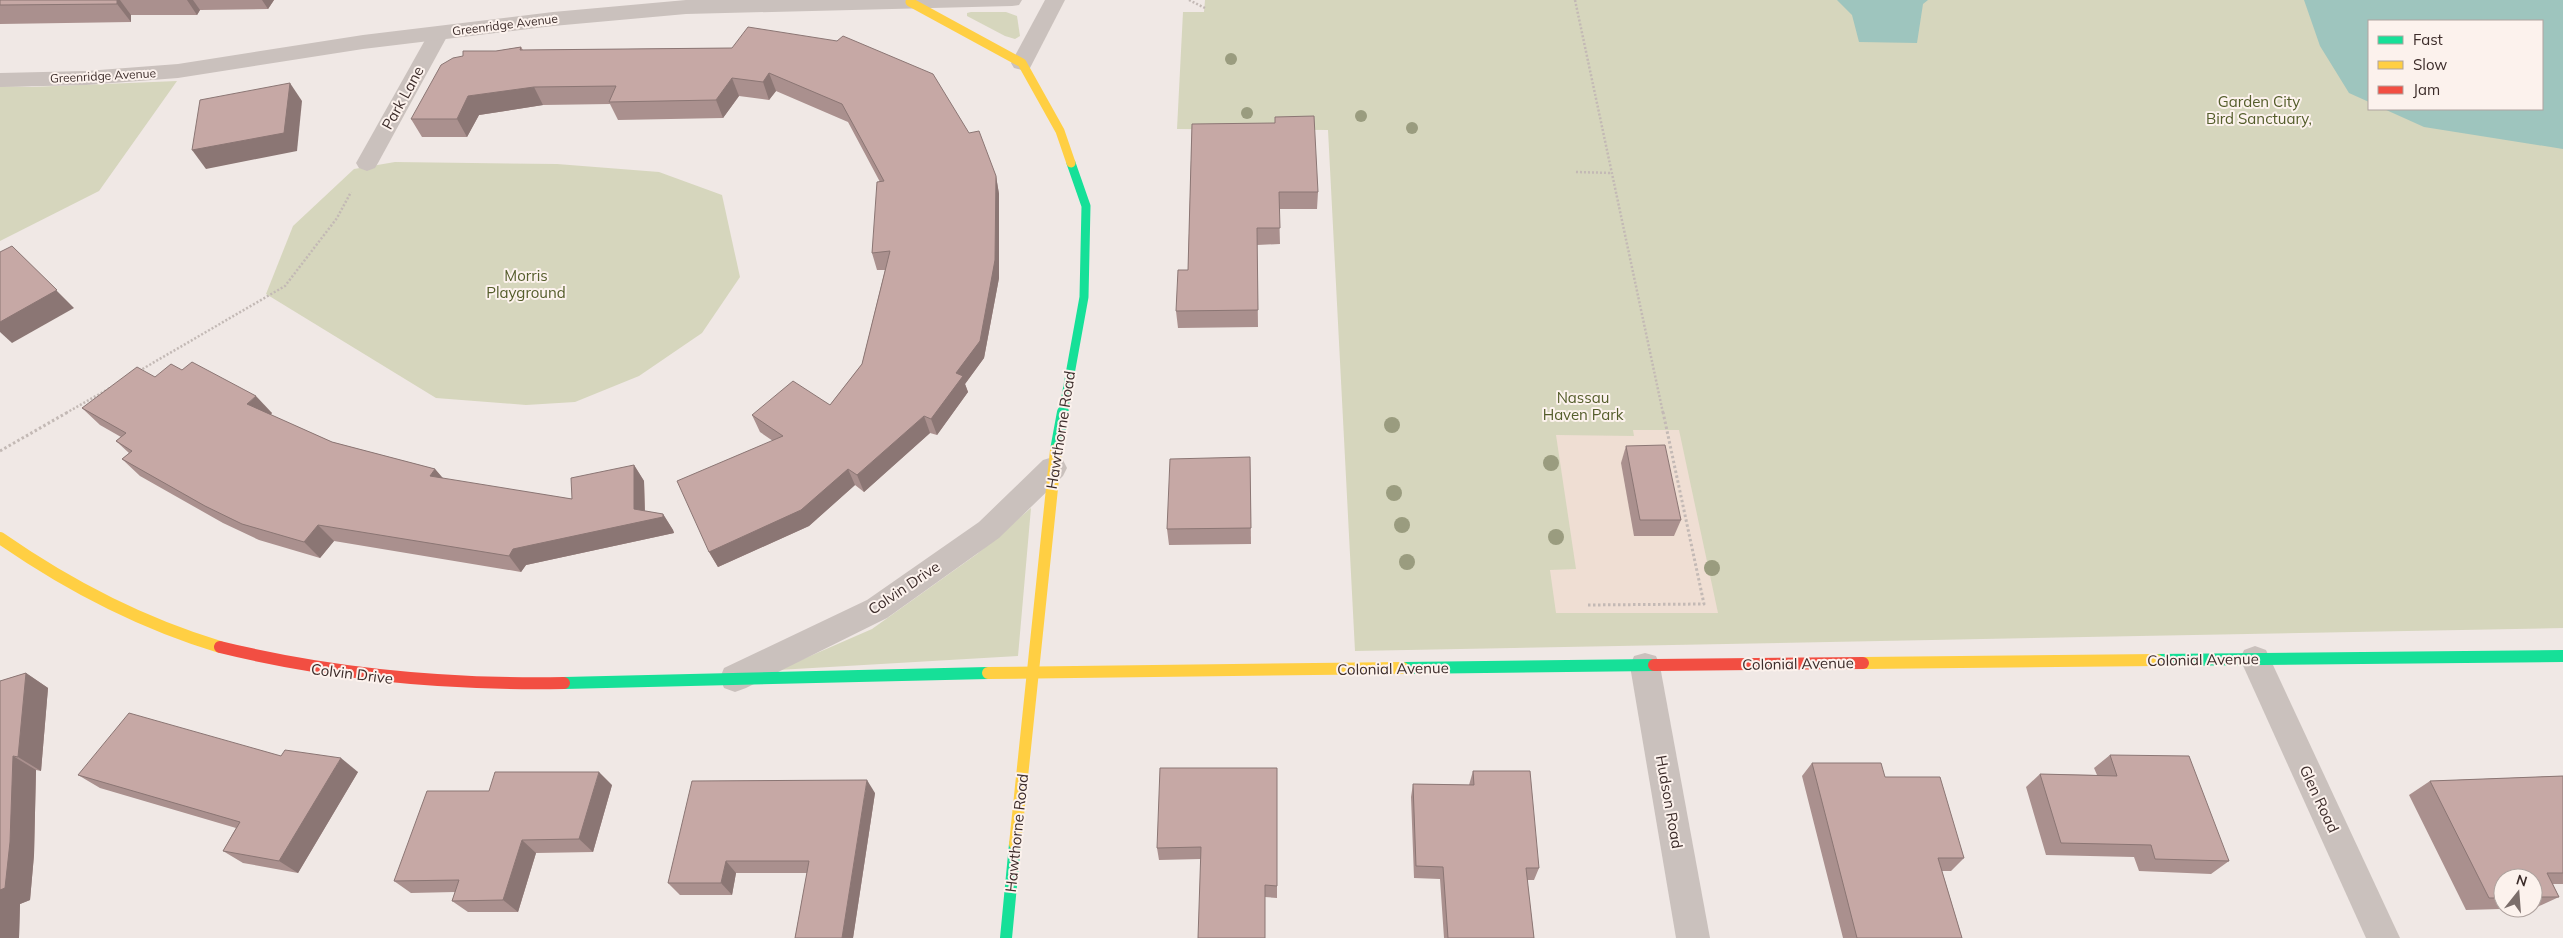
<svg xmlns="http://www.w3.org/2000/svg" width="2563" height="938" viewBox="0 0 2563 938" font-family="Mulish,sans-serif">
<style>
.green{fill:#d6d6bd;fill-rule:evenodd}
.plaza{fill:#efded3}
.water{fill:#9ec5be}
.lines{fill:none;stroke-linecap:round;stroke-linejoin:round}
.path-far1{stroke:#c3b9b5;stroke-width:2.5;stroke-dasharray:2 2;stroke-linecap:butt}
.path{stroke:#c3b9b5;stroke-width:3;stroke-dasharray:2.5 2.5;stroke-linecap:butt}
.lane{fill:#cac1bd;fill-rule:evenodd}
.street{fill:#cac1bd;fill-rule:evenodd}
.fast-far1{stroke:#16e098;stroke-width:9}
.fast{stroke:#16e098;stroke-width:12}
.slow-far1{stroke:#ffcf43;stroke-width:9}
.slow{stroke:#ffcf43;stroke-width:12}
.jam{stroke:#f24e42;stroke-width:12}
.tree{fill:#9a9c7f}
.wall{fill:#aa908e;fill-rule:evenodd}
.shaded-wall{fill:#8b7674}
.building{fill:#c6a8a5;stroke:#8b7674}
.labels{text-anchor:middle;stroke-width:4;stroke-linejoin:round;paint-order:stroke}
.far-street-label{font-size:12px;fill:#3c2c2a;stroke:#fcf2ed}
.street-label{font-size:15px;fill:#3c2c2a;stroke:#fcf2ed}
.park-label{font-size:15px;fill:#545d2b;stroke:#fcf2ed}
</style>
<rect width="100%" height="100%" fill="#f0e8e5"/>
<g class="green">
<path d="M 1205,0 L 2563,0 L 2563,628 L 1355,651 L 1328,130 L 1177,129 L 1183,12 L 1204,12 ZM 2369,21 L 2542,21 L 2542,109 L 2369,109 Z"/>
<polygon points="1006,12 1017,16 1020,36 1015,39 1005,36 967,16 967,13 971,12"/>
<polygon points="177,81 99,191 0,241 0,86 32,87"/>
<polygon points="395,162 557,164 659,172 722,195 740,277 702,333 639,376 575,402 526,405 436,398 266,294 293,226 354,169"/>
<polygon points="1031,508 1018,656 778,670 872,629 977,554"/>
</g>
<polygon class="plaza" points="1633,430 1679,430 1718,613 1556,613 1550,570 1576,569 1556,435 1634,436"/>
<g class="water">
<polygon points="1837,0 1928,0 1923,4 1917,43 1859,42 1852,15"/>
<polygon points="2304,0 2563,0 2563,149 2424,127 2384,109 2542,109 2542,21 2369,21 2369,102 2349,93 2320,46"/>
</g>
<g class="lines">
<g class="path-far1">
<polyline points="1189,0 1205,8"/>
<polyline points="1575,0 1663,413"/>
<polyline points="1576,172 1612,173"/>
<polyline points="139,371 285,286 337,218 351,192"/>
<polyline points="66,413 110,388"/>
</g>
<g class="path">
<polyline points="0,451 68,412"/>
<polyline points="1588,605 1704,604 1663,412"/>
</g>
<polygon class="lane" points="439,27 446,28 449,33 378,163 375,168 367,171 359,168 356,163 429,33 432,28"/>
<g class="street">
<polygon points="686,0 1022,0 1019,5 1012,6 686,14 553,26 363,49 178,78 86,85 0,87 0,73 86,71 178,64 363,35 553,12"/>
<polygon points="1045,0 1065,0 1030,68 1022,70 1014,68 1011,63"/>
<polygon points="1053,457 1063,460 1067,468 1063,476 999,538 887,618 746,688 735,692 724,688 720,678 724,668 867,600 979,522 1043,460"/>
<polygon points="2255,646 2266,650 2400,938 2366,938 2240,659 2244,650"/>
<polygon points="1645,653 1656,656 1660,666 1710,938 1676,938 1630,666 1634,656"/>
</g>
<polyline class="fast-far1" points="1063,413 1084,297 1086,206 1071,163"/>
<g class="fast">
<polyline points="1056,450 1063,412"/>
<polyline points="2157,660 2563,656"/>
<polyline points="1403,668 1654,665"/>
<polyline points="564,683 988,673"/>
<polyline points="1006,938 1015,844"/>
</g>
<polyline class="slow-far1" points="910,2 1022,63 1060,131 1071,163"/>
<g class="slow">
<path d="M 0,538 C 69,586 140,623 220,647"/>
<polyline points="1863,663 2157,660"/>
<polyline points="988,673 1403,668"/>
<polyline points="1015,844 1056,450"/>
</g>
<g class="jam">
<path d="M 220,647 C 334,675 447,685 564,683"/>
<polyline points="1654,665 1863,663"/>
</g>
</g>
<g class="tree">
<circle cx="1231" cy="59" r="6"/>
<circle cx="1247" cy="113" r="6"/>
<circle cx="1361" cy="116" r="6"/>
<circle cx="1412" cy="128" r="6"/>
<circle cx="1392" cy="425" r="8"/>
<circle cx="1551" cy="463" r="8"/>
<circle cx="1394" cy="493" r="8"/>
<circle cx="1402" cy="525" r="8"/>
<circle cx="1556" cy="537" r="8"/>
<circle cx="1407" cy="562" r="8"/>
<circle cx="1712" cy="568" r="8"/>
</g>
<g class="wall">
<polygon points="0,0 274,0 268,9 200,10 197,15 131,15 131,22 0,24"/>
<polygon points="521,47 523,50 732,48 996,176 999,194 999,278 984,358 965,384 968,392 937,435 930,433 864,492 855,485 809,526 718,567 709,552 773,441 760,432 752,415 830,405 862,364 885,270 877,270 872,253 880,182 848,122 776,91 769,100 739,96 723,118 618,120 610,104 543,105 479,115 467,137 422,137 411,119 496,51"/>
<polygon points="1192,124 1318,192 1317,209 1279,209 1280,244 1257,245 1258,327 1178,328 1176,311 1188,270"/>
<polygon points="182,370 272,413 271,415 332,442 435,469 443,479 572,499 634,465 644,481 645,511 663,514 673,530 674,533 526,565 521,572 334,541 320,558 259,540 223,523 140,476 122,459 129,453 116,441 121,437 100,425 82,408 155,377"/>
<polygon points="1626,446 1681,520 1674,536 1634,536 1621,463"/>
<polygon points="1250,457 1251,544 1169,545 1167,529"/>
<polygon points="26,673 48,688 41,771 36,770 34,855 30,900 20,904 19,938 0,938 0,681"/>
<polygon points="2110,755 2229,861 2211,874 2139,871 2134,857 2046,855 2026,787 2040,774 2097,775 2094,768"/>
<polygon points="281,756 358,772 298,873 243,863 223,851 236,828 100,788 78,775"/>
<polygon points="1812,763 1964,858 1951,871 1942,871 1962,938 1843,938 1802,776"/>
<polygon points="1277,768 1277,898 1265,897 1201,859 1159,860 1157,848"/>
<polygon points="1473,771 1539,868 1534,880 1527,880 1534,938 1444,938 1440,879 1414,878 1411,797 1413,784 1469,785"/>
<path d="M 2563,776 L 2563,884 L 2553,884 L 2559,897 L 2535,908 L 2466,910 L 2409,795 L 2430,781 ZM 2503,878 L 2533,878 L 2533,908 L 2503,908 Z"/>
<polygon points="612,785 593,852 536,853 518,912 468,912 452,901 455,892 411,893 394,881 489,791"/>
<polygon points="875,793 853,938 795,938 807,873 736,873 732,895 680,895 668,883"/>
</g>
<g class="shaded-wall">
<polygon points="117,0 120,0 131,15 131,22 117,4"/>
<polygon points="187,0 193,0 200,10 197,15"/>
<polygon points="262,0 274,0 268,9"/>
<polygon points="769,73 776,91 769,100 763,82"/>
<polygon points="732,78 739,96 723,118 716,100"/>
<polygon points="290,83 302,101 297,151 206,169 192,150"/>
<polygon points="534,87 543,105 479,115 467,137 457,119 468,96"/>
<polygon points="996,176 999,194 999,278 984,358 965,384 968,392 937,435 931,419 956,373"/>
<polygon points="12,246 74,308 12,343 0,332 0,322"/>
<polygon points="256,396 272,413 262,421 247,404"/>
<polygon points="924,416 930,433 864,492 857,475"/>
<polygon points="634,465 644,481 645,521 663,514 673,530 674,533 526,565 521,572 509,556 513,549 634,509"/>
<polygon points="435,469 449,485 430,476"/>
<polygon points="848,469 855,485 809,526 718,567 709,552"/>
<polygon points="318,525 334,541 320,558 304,542"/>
<polygon points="26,673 48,688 41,771 18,757"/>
<polygon points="13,756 36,770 34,855 30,900 20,904 19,938 0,938 0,890"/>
<polygon points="341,758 358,772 298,873 279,861"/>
<polygon points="599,772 612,785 593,852 579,839"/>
<polygon points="867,780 875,793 853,938 842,938"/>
<polygon points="522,840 536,853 518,912 503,900"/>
<polygon points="726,861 736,873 732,895 721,883"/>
</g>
<g class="building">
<polygon points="0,0 117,0 117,4 0,5"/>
<polygon points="748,27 837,41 843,36 933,74 969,133 979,131 996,176 995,260 980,341 956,373 963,376 931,419 924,416 857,475 848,469 801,510 709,552 677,481 783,436 752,415 793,381 830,405 862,364 890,251 872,253 877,182 884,181 842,104 769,73 763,82 732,78 716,100 609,102 616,86 534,87 468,96 457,119 411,119 441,65 453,58 463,56 463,51 496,51 521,47 520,50 732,48"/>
<polygon points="290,83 284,133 192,150 200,100"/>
<polygon points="1314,116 1318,192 1279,192 1280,228 1257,228 1258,310 1176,311 1178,270 1188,270 1192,124 1275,123 1275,117"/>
<polygon points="12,246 57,290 0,322 0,252"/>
<polygon points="192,362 256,396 247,404 332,442 435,469 430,476 572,499 571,478 634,465 634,509 663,514 663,517 513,549 509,556 318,525 304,542 242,524 205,506 122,459 132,451 116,441 126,433 82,408 137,367 155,377 171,364 182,370"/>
<polygon points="1665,445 1681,520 1640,520 1626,446"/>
<polygon points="1250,457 1251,528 1167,529 1170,459"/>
<polygon points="26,673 18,757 13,756 10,842 5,888 0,890 0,681"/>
<polygon points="129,713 281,756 285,750 341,758 279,861 223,851 240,822 78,775"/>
<polygon points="2110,755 2189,756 2229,861 2155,859 2151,845 2061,843 2040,774 2117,776"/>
<polygon points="1812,763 1881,763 1885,777 1940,777 1964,858 1938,858 1962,938 1857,938"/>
<polygon points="1160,768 1277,768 1277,886 1265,885 1265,938 1198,938 1201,847 1157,848"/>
<polygon points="1473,771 1530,771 1539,868 1526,868 1534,938 1448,938 1443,867 1416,866 1413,784 1474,785"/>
<polygon points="495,772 599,772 579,839 522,840 503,900 452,901 459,880 394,881 427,791 489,791"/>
<polygon points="2563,776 2563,873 2547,873 2559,897 2533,897 2533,878 2503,878 2503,898 2489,898 2430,781"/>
<polygon points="867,780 842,938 795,938 809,861 726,861 721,883 668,883 692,781"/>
</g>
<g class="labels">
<g class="far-street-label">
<text transform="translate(505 25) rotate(-7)" y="4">Greenridge Avenue</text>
<text transform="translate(103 76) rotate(-3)" y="4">Greenridge Avenue</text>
</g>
<g class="street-label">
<text transform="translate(403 98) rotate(-61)" y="5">Park Lane</text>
<text transform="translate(1061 430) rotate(-81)" y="5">Hawthorne Road</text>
<text transform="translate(904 588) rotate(-34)" y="5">Colvin Drive</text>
<text transform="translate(2203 660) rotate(-1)" y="5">Colonial Avenue</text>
<text transform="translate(1798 664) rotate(-1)" y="5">Colonial Avenue</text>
<text transform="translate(1393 669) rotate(-1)" y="5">Colonial Avenue</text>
<text transform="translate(352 674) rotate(7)" y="5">Colvin Drive</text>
<text transform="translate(2319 799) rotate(65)" y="5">Glen Road</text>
<text transform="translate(1669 802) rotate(80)" y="5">Hudson Road</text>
<text transform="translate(1017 833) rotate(-84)" y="5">Hawthorne Road</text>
</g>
<g class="park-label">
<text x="2259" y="107">Garden City<tspan x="2259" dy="17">Bird Sanctuary,</tspan></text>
<text x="526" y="281">Morris<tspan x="526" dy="17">Playground</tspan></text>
<text x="1583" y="403">Nassau<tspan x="1583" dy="17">Haven Park</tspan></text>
</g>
</g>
<rect x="2368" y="20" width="175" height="90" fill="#fcf2ed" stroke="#afa39f"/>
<rect x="2378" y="36" width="25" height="8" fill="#16e098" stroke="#afa39f"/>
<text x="2413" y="45" font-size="15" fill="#3c2c2a">Fast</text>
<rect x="2378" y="61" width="25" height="8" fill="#ffcf43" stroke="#afa39f"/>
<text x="2413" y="70" font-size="15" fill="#3c2c2a">Slow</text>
<rect x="2378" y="86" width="25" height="8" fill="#f24e42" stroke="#afa39f"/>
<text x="2413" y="95" font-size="15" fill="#3c2c2a">Jam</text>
<g transform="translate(2518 893) rotate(17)"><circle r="24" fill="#fcf2ed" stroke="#afa39f"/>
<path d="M0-4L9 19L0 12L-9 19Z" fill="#7b6e6b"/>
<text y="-8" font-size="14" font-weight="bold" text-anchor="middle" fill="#3c2c2a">N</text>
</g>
</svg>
